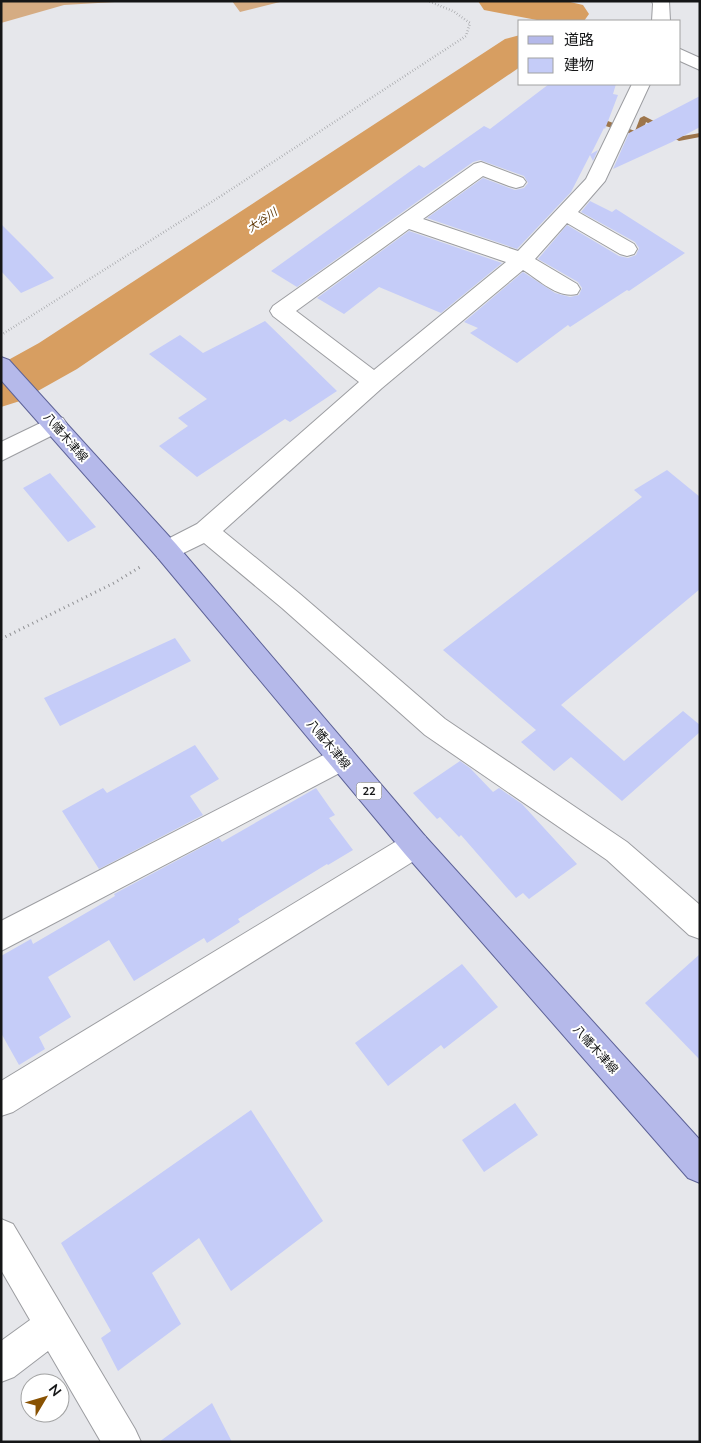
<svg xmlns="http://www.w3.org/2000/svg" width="701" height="1443" font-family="Mulish,'Noto Sans JP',sans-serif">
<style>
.green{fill:#d5ac83}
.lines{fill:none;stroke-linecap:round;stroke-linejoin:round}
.stream{fill:#9d754b;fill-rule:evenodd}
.river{fill:#d79e61;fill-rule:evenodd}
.building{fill:#c5ccf8}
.minor-casing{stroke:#9c9da1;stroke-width:2}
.primary-casing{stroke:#5d6297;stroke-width:2}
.path-far1{stroke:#8f9093;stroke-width:2.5;stroke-dasharray:0.5 2.5;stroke-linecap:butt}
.path{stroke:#8f9093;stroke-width:3;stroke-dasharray:1 4;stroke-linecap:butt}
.minor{fill:#fff;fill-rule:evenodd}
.primary{fill:#b5b9ea;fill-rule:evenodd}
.labels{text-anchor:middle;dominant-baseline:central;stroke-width:4;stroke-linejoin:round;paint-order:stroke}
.far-water-label{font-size:11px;font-style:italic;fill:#613a09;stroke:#fff}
.shield{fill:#fff;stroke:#5b5c5d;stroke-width:1}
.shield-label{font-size:11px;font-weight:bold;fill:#151617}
.street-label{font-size:12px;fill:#151617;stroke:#fff}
</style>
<rect width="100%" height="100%" fill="#e6e7eb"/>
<!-- green -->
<path class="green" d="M1,1H132L64,5L1,23Z
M232,1H284L240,12Z"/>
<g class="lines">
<!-- stream -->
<path class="stream" d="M505,54H511L520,60V65L505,58Z
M592,114H598L605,120L635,131L640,118L644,116L683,136L700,133V137L679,141L646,122L642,134L638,136L599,124L592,118Z"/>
<!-- river -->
<path class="river" d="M478,1H566L583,5L589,14L584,21H542L484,10Z
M520,35V67L77,369L20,401L1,407V364L39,343L505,39Z"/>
</g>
<!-- building -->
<path class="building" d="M549,84H616L613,94L618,95L605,129L604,128L591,154L598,150L593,161L590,155L571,192L517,249L427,218L483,178L515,190L524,188L528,183L524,176L480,160L473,162L297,287L271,271L419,165L424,168L484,126L490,129Z
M700,96V127L672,142L613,169L629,133Z
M590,201L612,212L616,209L685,253L629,291L627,290L570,327L568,325L517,363L470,333L478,328L464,322L523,272L555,293L570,297L579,295L582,288L578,282L538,259L567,225L619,256L628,258L636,255L639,248L635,242L581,212Z
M1,224L31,254L54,278L21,293L1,271Z
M409,231L502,263L441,313L379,287L344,314L317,298Z
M265,321L337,391L290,422L285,419L197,477L159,446L188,426L178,418L207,399L149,354L180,335L203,353Z
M667,470L700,497V589L561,705L624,761L683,711L700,725V732L622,801L571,757L554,771L521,742L536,730L443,650L642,497L634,490Z
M50,473L96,527L68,542L23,488Z
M175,638L191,661L60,726L44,698Z
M195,745L219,779L190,796L203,815L99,869L62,811L103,788L107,793Z
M460,761L470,768L493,792L499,788L522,804L577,864L529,899L523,893L516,898L461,835L459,837L440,817L437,819L413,793Z
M316,788L335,815L329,818L353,850L328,865L327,864L238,919L240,922L207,943L204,938L134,981L109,940L48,977L71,1017L39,1037L45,1049L19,1065L1,1033V956L31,939L33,944L115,896L114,894L219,838L222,842Z
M700,954V1060L645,1003Z
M462,964L498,1007L444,1049L441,1045L388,1086L355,1043Z
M515,1103L538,1135L484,1172L462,1140Z
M251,1110L323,1221L231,1291L199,1238L152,1273L181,1324L118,1371L101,1338L111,1331L61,1243Z
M212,1403L232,1442H159Z"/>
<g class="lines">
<!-- minor casing -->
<g class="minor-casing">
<path id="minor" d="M652,1H669L670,21H652L653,4Z
M680,49L700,58V70L680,61Z
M632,84H650L605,181L578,212L634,244L637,249L634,254L627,256L620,254L567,223L535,259L577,284L580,289L577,294C558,299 538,279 523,270L382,388L223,531L300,594L445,719L627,842L700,905V939L689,935L607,860L425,735L282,608L204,543L167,561L158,558L154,551L158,544L197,524L359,382L273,316L270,311L273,306L474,164L481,162L523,178L526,182L523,186L516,188L509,186L483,176L423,219L518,251L586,179ZM409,229L506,262L374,370L296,311Z
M55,416L63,418L67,424L63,430L1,461V442Z
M341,746L351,749L355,758L351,767L1,951V921Z
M415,832L425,836L430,845L425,854L13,1112L1,1116V1081L405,836Z
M1,1219L13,1224L135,1429L141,1442H101L48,1351L14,1377L1,1382V1341L30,1320L1,1270Z"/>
</g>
<!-- primary casing -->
<g class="primary-casing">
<path id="primary" d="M1,357L9,360L176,544L425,836L700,1140V1183L688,1178L405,854L158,558L1,380Z"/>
</g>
<!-- path-far1 -->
<path class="path-far1" d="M1,335L221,196L466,36L470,23L453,11L428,1"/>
<!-- path -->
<path class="path" d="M1,639L114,583L140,567"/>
<!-- minor -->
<use href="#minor" class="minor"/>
<!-- primary -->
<use href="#primary" class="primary"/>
</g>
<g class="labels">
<!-- far-water labels -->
<g class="far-water-label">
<text transform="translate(262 220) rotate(-34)">大谷川</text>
</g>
<!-- shield labels -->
<rect class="shield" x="356.5" y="782.5" width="25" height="17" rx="4"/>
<g class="shield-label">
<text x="369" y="791">22</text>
</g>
<!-- street labels -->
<g class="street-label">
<text transform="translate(66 437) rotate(49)">八幡木津線</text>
<text transform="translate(329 744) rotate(50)">八幡木津線</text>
<text transform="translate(596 1049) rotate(48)">八幡木津線</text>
</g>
</g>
<!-- border -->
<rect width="701" height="1443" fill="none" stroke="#151617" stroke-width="5"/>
<!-- legend -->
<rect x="518" y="20" width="162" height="65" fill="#ffffff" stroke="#a1a2a2"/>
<rect x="528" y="36" width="25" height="8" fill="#b5b9ea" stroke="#a1a2a2"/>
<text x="564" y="45" font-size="15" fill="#151617">道路</text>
<rect x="528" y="58" width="25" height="15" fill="#c5ccf8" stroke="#a1a2a2"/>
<text x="564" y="70" font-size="15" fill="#151617">建物</text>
<!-- north arrow -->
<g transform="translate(45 1398) rotate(52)"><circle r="24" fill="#ffffff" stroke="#a1a2a2"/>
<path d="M0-4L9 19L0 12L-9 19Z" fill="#895202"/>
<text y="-8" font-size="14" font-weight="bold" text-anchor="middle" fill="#151617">N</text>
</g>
</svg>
